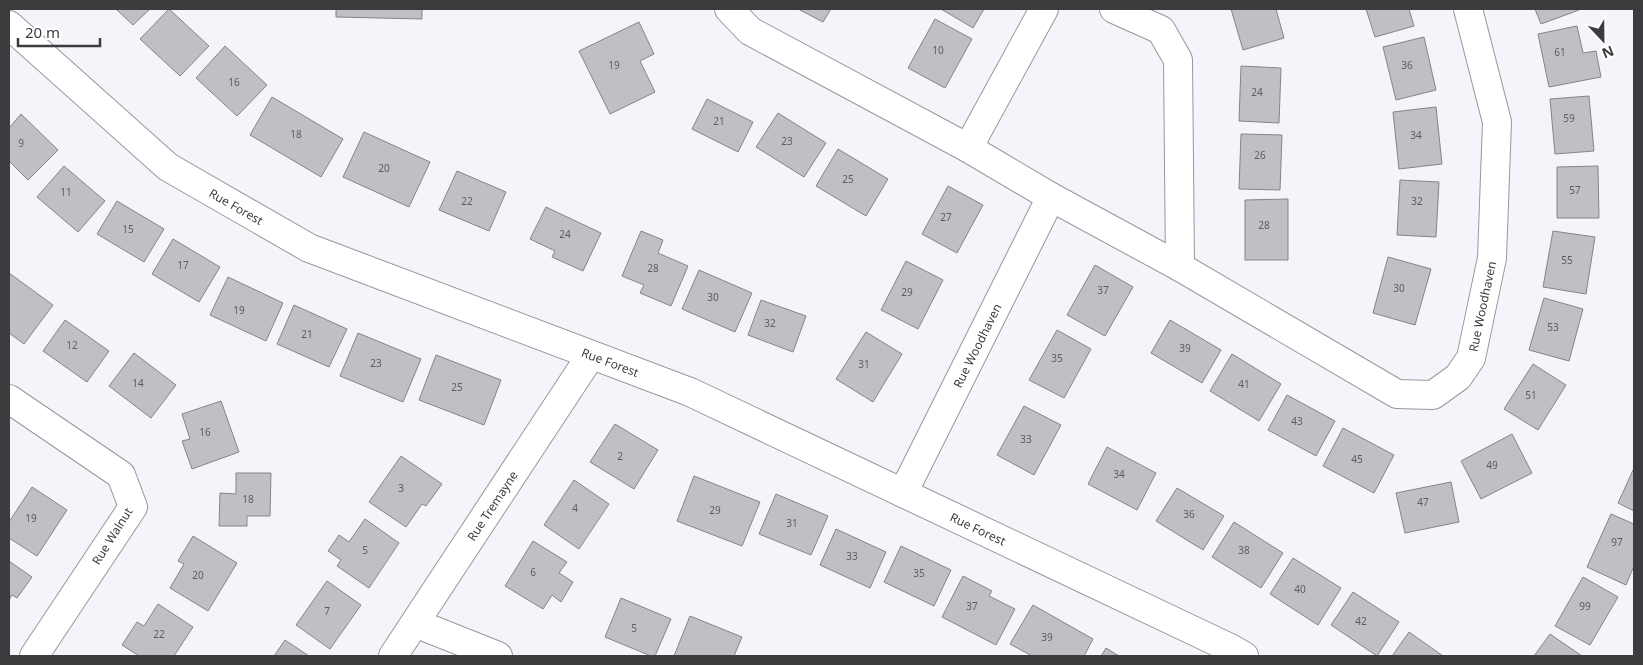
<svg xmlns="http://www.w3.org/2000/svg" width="1643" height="665" font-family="'Noto Sans',sans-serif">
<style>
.building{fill:#c0bfc4;stroke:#858489}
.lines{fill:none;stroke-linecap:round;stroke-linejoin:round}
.minor-casing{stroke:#98979c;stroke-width:30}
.minor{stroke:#fff;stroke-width:28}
.labels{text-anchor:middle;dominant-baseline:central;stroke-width:4.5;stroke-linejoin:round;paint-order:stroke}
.number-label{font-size:10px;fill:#5d5d60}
.street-label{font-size:12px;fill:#3c3c3e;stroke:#fff}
</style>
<rect width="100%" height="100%" fill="#f5f4fa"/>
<!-- building -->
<path class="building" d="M116,9H150L133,25Z
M169,9L209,46L180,76L140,39Z
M336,9H422V19L336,17Z
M798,9H831L823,22Z
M941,9H984L973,28Z
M1231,9H1276L1284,38L1243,50Z
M1366,9H1409L1414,26L1375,37Z
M1535,9H1579V10L1541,24Z
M935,19L972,39L945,88L908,68Z
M639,22L654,54L640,61L655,92L610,114L579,51Z
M1577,26L1583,53L1596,51L1601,77L1549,87L1538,34Z
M1424,37L1436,90L1396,100L1383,47Z
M225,46L267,85L237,116L196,78Z
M1241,66L1281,68L1279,123L1239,121Z
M1589,96L1594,151L1555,154L1550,99Z
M272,97L343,139L321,177L250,135Z
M707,99L753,122L738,152L692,129Z
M1436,107L1442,164L1399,169L1393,112Z
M778,113L826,143L804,177L756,147Z
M21,114L58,150L28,180L9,161V128Z
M364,132L430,162L409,207L343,177Z
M1241,134L1282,135L1280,190L1239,189Z
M838,149L888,179L866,216L816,186Z
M64,166L105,201L78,232L37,197Z
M1598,166L1599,218H1557V167Z
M457,171L506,192L489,231L439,210Z
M1400,180L1439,182L1436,237L1397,235Z
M948,186L983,205L957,253L922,234Z
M1288,199V260H1245V200Z
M117,201L164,229L144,262L97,234Z
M546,207L601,233L583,271L552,257L555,251L530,239Z
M641,231L663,240L658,253L688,266L671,306L640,293L644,285L622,276Z
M1553,231L1595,237L1586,294L1543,287Z
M173,239L220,267L199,302L152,274Z
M1388,257L1431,269L1415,325L1373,313Z
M906,261L943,280L918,329L881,310Z
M1095,265L1133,287L1105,336L1067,315Z
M699,270L752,293L735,332L682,309Z
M9,273L53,305L24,344L9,333Z
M228,277L283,303L266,341L210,315Z
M1544,298L1583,309L1569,361L1529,350Z
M761,300L806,316L793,352L748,335Z
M294,305L347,329L329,367L277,344Z
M65,320L109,351L87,382L43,351Z
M1170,320L1221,350L1202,383L1151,353Z
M1057,330L1091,349L1064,398L1029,380Z
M866,332L902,354L873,402L836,379Z
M358,333L421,359L403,402L340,376Z
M134,353L176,385L151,418L109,386Z
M1232,354L1281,384L1259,421L1210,391Z
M436,355L501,380L484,425L419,400Z
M1533,364L1566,385L1538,430L1504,409Z
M1287,395L1335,421L1316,456L1268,430Z
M221,401L239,452L192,469L182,441L190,439L182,414Z
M1024,406L1061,425L1034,475L997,455Z
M615,424L658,450L634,489L590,462Z
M1343,428L1394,455L1374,493L1323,466Z
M1512,434L1532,473L1481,499L1461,461Z
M1107,447L1156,473L1137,510L1088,484Z
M401,456L442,484L426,506L422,504L406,527L369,502Z
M1634,468V511L1618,503Z
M236,473H271L270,516H247V526H219L220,493L236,494Z
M694,476L760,502L742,546L677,521Z
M574,480L609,504L579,549L544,525Z
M1451,482L1459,522L1405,533L1396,493Z
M32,487L67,510L37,556L9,538V522Z
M1177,488L1224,516L1203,550L1156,521Z
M776,494L828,516L811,555L759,534Z
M1611,514L1634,524V566L1626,585L1587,567Z
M365,519L399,543L369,588L337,566L341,560L328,551L339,535L349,542Z
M1234,522L1283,553L1261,588L1212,557Z
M836,529L886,552L870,588L820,565Z
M193,536L237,563L208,611L170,588L184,564L178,561Z
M533,541L567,562L559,573L573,582L561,602L552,595L543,609L505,586Z
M901,546L951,570L934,606L884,582Z
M1293,558L1341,588L1318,625L1270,594Z
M9,561L32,577L17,598L12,595L9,600Z
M963,576L992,591L989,596L1015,609L996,645L942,617Z
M1583,577L1618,597L1590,645L1555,626Z
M327,581L361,605L330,649L296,625Z
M1353,592L1399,622L1377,656L1331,625Z
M621,598L671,619L655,656H651L605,637Z
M158,604L193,627L174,656H139L122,645L137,622L144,626Z
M1033,605L1093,639L1084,656H1032L1010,644Z
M690,616L742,637L734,656H674Z
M1409,632L1443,656H1392Z
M1550,634L1582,656H1534Z
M285,640L309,656H274Z
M1106,648L1119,656H1101Z"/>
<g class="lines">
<!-- minor casing -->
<g class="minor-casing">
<g id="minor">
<path id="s1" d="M729,9L750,31L968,148L1051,197L1180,267L1397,394L1433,395L1458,377L1471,358L1492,258L1497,122L1468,9"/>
<path d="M1114,9L1161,30L1178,60L1180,267"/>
<path id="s2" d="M9,25L168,167L309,248L690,392L1230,648L1244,656"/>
<path d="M968,148L1044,9"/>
<path d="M9,399L121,475L133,507L34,656"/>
<path id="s3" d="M903,493L1051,197"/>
<path d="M415,623L498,656"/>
<path id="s4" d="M393,656L591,355"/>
</g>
</g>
<!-- minor -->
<use href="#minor" class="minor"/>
</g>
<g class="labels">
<!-- number labels -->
<g class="number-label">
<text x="938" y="50">10</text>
<text x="1560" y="52">61</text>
<text x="614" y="65">19</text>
<text x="1407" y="65">36</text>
<text x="234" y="82">16</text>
<text x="1257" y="92">24</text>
<text x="1569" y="118">59</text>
<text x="719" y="121">21</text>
<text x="296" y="134">18</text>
<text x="1416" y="135">34</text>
<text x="787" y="141">23</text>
<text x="21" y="143">9</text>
<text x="1260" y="155">26</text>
<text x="384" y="168">20</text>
<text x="848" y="179">25</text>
<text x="1575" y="190">57</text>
<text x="66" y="192">11</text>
<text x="467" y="201">22</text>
<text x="1417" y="201">32</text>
<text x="946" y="217">27</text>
<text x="1264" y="225">28</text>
<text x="128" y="229">15</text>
<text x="565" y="234">24</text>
<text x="1567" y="260">55</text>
<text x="183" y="265">17</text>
<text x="653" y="268">28</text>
<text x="1399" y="288">30</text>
<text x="1103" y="290">37</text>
<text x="907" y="292">29</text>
<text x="713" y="297">30</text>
<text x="239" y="310">19</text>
<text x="770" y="323">32</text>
<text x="1553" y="327">53</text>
<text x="307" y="334">21</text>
<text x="72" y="345">12</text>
<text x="1185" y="348">39</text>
<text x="1057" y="358">35</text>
<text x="376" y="363">23</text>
<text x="864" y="364">31</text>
<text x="138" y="383">14</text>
<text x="1244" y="384">41</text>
<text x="457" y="387">25</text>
<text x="1531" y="395">51</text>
<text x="1297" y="421">43</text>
<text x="205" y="432">16</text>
<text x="1026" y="439">33</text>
<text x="620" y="456">2</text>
<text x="1357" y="459">45</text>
<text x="1492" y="465">49</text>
<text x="1119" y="474">34</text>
<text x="401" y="488">3</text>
<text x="248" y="499">18</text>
<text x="1423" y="502">47</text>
<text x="575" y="508">4</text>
<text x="715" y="510">29</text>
<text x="1189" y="514">36</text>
<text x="31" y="518">19</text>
<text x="792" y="523">31</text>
<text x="1617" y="542">97</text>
<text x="365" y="550">5</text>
<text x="1244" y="550">38</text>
<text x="852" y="556">33</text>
<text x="533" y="572">6</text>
<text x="919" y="573">35</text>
<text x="198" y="575">20</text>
<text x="1300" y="589">40</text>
<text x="972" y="606">37</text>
<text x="1585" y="606">99</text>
<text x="327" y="611">7</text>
<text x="1361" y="621">42</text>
<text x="634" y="628">5</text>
<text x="159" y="634">22</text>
<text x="1047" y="637">39</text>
</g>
<!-- street labels -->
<g class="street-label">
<text stroke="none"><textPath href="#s2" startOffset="292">Rue Forest</textPath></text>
<text stroke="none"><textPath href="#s1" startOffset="915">Rue Woodhaven</textPath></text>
<text stroke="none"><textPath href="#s3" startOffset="165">Rue Woodhaven</textPath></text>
<text stroke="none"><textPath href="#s2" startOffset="698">Rue Forest</textPath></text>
<text stroke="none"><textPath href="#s4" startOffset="180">Rue Tremayne</textPath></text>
<text stroke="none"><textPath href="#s2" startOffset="1102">Rue Forest</textPath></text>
<text transform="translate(112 536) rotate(-58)">Rue Walnut</text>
</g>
</g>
<!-- border -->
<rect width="1643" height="665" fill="none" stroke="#3c3c3e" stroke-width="20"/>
<!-- north arrow -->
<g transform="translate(1603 40) rotate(158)" stroke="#ffffff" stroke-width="4" paint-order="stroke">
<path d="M0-4L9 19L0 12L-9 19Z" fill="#3c3c3e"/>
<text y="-8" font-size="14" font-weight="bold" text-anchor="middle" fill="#3c3c3e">N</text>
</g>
<!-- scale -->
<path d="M18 38v8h82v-8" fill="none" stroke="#3c3c3e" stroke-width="2.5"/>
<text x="25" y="38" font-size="15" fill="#3c3c3e" stroke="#ffffff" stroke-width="4" paint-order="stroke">20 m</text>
</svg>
